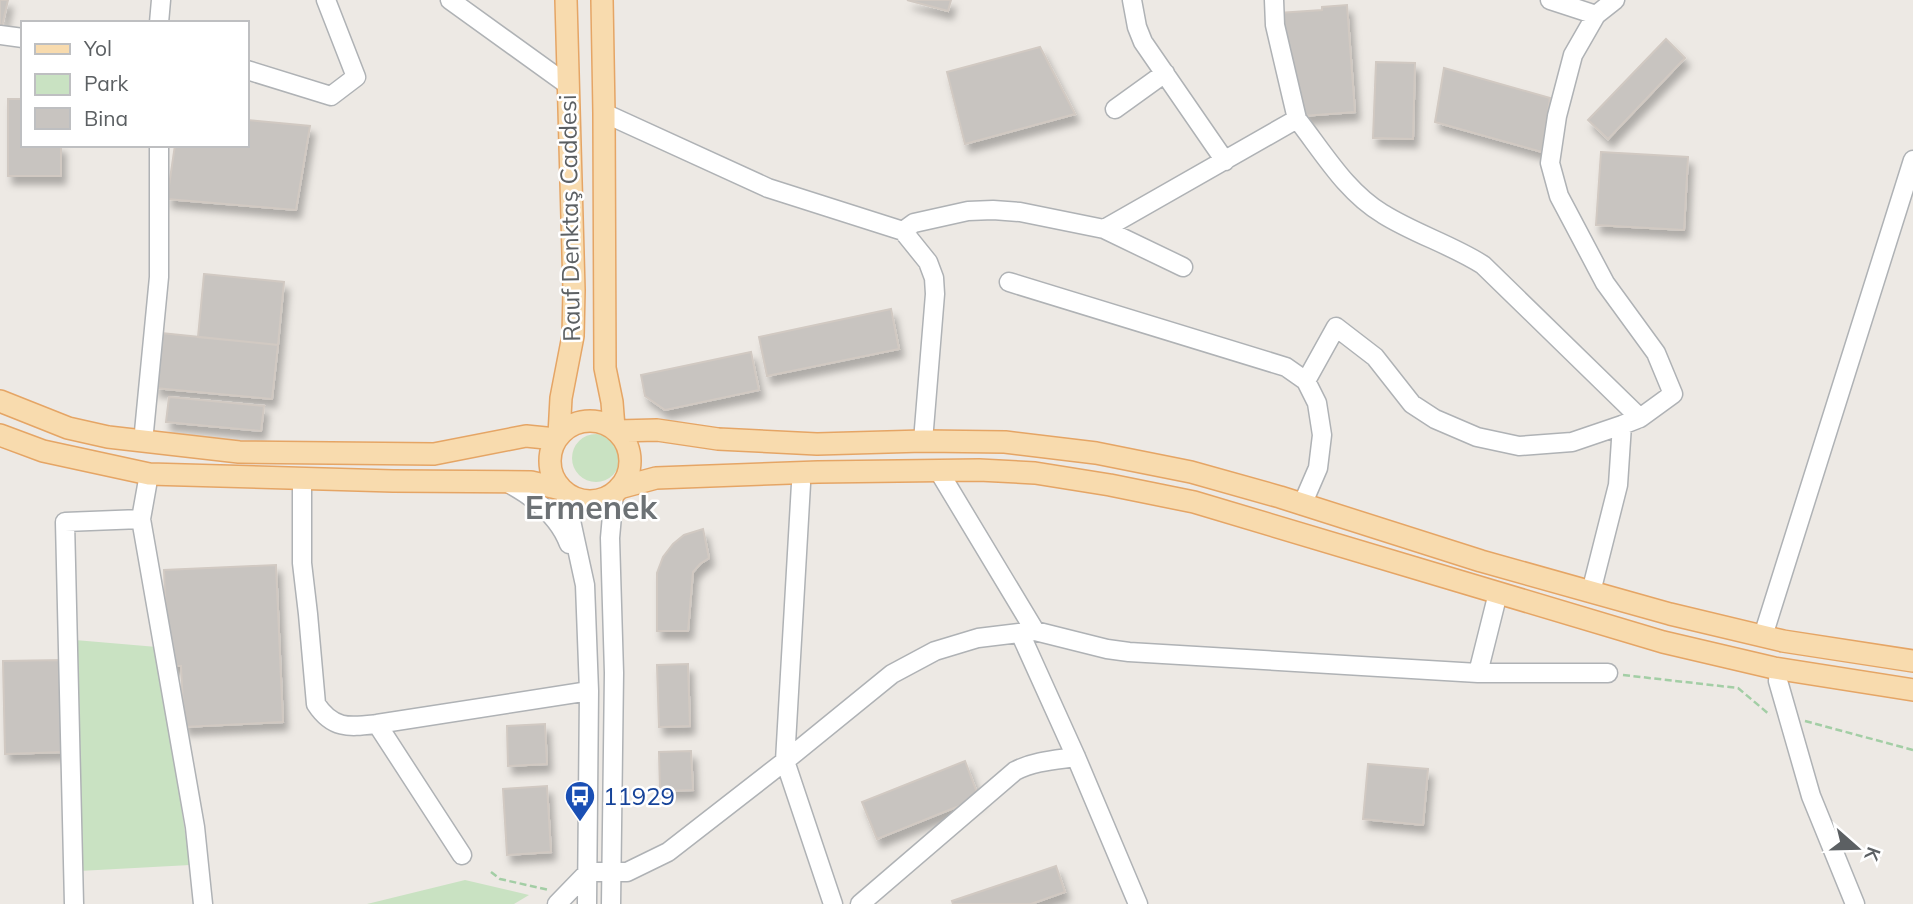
<svg xmlns="http://www.w3.org/2000/svg" width="1913" height="904" font-family="Mulish,sans-serif">
<style>
.green{fill:#c9e2c2}
.building{fill:#c8c4c0;stroke:#d1c9c2;stroke-width:2;filter:url(#shadow)}
.lines{fill:none;stroke-linecap:round;stroke-linejoin:round}
.minor-casing{stroke:#afb2b5;stroke-width:21}
.major-casing{stroke:#e5a565;stroke-width:24}
.path{stroke:#a3cea5;stroke-width:2.5;stroke-dasharray:7 3.5;stroke-linecap:butt}
.minor{stroke:#fff;stroke-width:18}
.major{stroke:#f8dbae;stroke-width:21}
.labels{text-anchor:middle;dominant-baseline:central;stroke-width:5;stroke-linejoin:round;paint-order:stroke}
.street-label{font-size:24px;fill:#5c6063;stroke:#fff}
.transit-label{font-size:24px;fill:#164399;stroke:#fff;text-anchor:start}
.district-label{font-size:32px;font-weight:bold;fill:#6d7275;stroke:#fff}
</style>
<defs>
<filter id="shadow"><feDropShadow dx="4.5" dy="8" stdDeviation="3.5" flood-color="#0004"/></filter>
</defs>
<rect width="100%" height="100%" fill="#ede9e4"/>
<!-- green -->
<path class="green" d="M572 458a24 24 0 1 1 48 0a24 24 0 1 1-48 0Z
M75,640L157,647L190,865L79,871Z
M465,880L529,895L514,904H367Z"/>
<!-- building -->
<path class="building" d="M0,0H8L1,31H0Z
M907,0H951L948,11Z
M1347,5L1355,112L1303,116L1279,13L1322,10V7Z
M1666,39L1685,58L1608,139L1588,120Z
M1040,47L1075,114L965,144L947,72Z
M1376,62L1415,63L1413,139L1373,138Z
M1444,68L1550,98L1542,152L1435,122Z
M8,99H23V145H61V176H8Z
M247,120L310,126L296,210L167,199L175,145H247Z
M1601,152L1688,157L1684,230L1596,225Z
M204,274L284,282L278,345L198,337Z
M891,309L899,349L767,376L759,337Z
M161,333L278,345L272,399L155,388Z
M751,352L759,390L665,410L645,396L641,375Z
M169,397L264,406L261,431L166,422Z
M703,529L709,558L700,564L693,572L688,631H657V573L663,557L673,544L684,535Z
M276,565L283,722L184,727L181,666H168L164,570Z
M63,660L65,752L5,754L3,661Z
M688,664L690,726L659,727L657,665Z
M545,724L547,764L508,766L507,726Z
M691,751L693,790L660,791L659,752Z
M965,761L979,798L877,839L862,802Z
M1368,764L1428,769L1423,825L1363,819Z
M547,786L551,852L507,855L503,789Z
M1056,866L1065,892L1031,904H953L952,901Z"/>
<g class="lines">
<!-- minor casing -->
<g class="minor-casing">
<path id="minor" d="M450,0L568,85
M1132,0L1137,27L1143,42L1225,161
M1550,0L1596,15
M159,23L161,0
M0,35L23,38
M247,70L331,96L356,77L326,0
M1115,109L1165,73
M604,113L768,188L903,231L928,262L934,278L935,294L923,441
M1297,119C1323,152 1346,192 1383,214C1415,234 1452,245 1483,265L1640,418
M1104,229L1183,267
M903,231L914,223L968,211L993,210L1020,212L1104,229L1297,119L1275,25L1274,0
M1009,282L1286,367L1306,381L1317,403L1322,435L1318,468L1302,505
M1306,381L1336,327L1375,357L1412,404L1435,419L1477,437L1519,446L1572,442L1622,425L1640,418L1673,394L1656,353L1605,283L1559,196L1550,163L1557,116L1573,55L1596,15L1615,0
M143,442L159,277V145
M938,470L1035,631
M149,474L141,519L195,827L203,904
M302,478V563L308,614L316,704C333,730 350,727 377,724L589,691
M506,482C533,496 558,515 569,544
M801,484L785,761L833,904
M565,493L585,585L589,691L587,904
M1591,592L1618,485L1622,425
M1020,633L1076,757L1138,904
M1763,636L1913,160
M1779,669L1778,681L1811,796L1855,904
M1478,673H1608
M377,724L462,855
M74,904L65,522L141,519
M557,904L588,872H627L668,852L785,761L892,674L935,651L978,638L1035,631L1107,649L1129,652L1478,673L1498,593
M611,904L614,673L610,538L614,493
M860,904L1015,771C1034,761 1055,760 1076,757"/>
</g>
<!-- major casing -->
<g class="major-casing">
<path id="major" d="M602,0L604,113L605,368L612,402L614,428
M0,401L68,428L108,437L239,452L434,454L526,436L556,439
M550 461a40 40 0 1 1 80 0a40 40 0 1 1-80 0Z
M617,431L657,430L718,439L817,444L923,441L1005,442L1096,453L1191,472L1280,497L1481,561L1670,614L1783,641L1913,661
M0,435L43,451L149,474L393,481L531,482L561,489
M559,435L561,398L573,336L574,290L566,0
M619,488L656,478L818,472L979,470L1035,473L1110,485L1194,502L1663,642L1774,668L1913,690"/>
</g>
<!-- path -->
<path class="path" d="M1623,675L1738,688L1770,715
M1805,721L1913,750
M491,872L500,879L549,890"/>
<!-- minor -->
<use href="#minor" class="minor"/>
<!-- major -->
<use href="#major" class="major"/>
</g>
<!-- icons -->
<defs>
<g id="bus-pin" transform="scale(1.575)"><path d="M0 17L-7.5 6A9.5 9.5 0 1 1 7.5 6Z" fill="#1a4fb4" stroke="#fff"/><path d="M-5-6H5V4H4V6H2V4H-2V6H-4V4H-5ZM-3.5-4V0h7V-4ZM-3.5 1.2v1.5H-2V1.2ZM2 1.2v1.5H3.5V1.2Z" fill="#fff"/></g>
</defs>
<g fill-rule="evenodd">
<use href="#bus-pin" x="580" y="796"/>
</g>
<g class="labels">
<!-- street labels -->
<g class="street-label">
<text transform="translate(569 218) rotate(-91)">Rauf Denktaş Caddesi</text>
</g>
<!-- transit labels -->
<g class="transit-label">
<text x="603" y="796">11929</text>
</g>
<!-- district labels -->
<g class="district-label">
<text x="591" y="507">Ermenek</text>
</g>
</g>
<!-- legend -->
<rect x="21" y="21" width="228" height="126" fill="#ffffff" stroke="#bebfc1" stroke-width="2"/>
<rect x="35" y="44" width="35" height="10" fill="#f8dbae" stroke="#bebfc1" stroke-width="2"/>
<text x="84" y="56" font-size="21" fill="#5c6063">Yol</text>
<rect x="35" y="74" width="35" height="21" fill="#c9e2c2" stroke="#bebfc1" stroke-width="2"/>
<text x="84" y="91" font-size="21" fill="#5c6063">Park</text>
<rect x="35" y="108" width="35" height="21" fill="#c8c4c0" stroke="#bebfc1" stroke-width="2"/>
<text x="84" y="126" font-size="21" fill="#5c6063">Bina</text>
<!-- north arrow -->
<g transform="translate(1857 848) rotate(110)" stroke="#ffffff" stroke-width="5" paint-order="stroke">
<path d="M0-5L12 26L0 18L-12 26Z" fill="#5c6063"/>
<text y="-10" font-size="19" font-weight="bold" text-anchor="middle" fill="#5c6063">K</text>
</g>
</svg>
